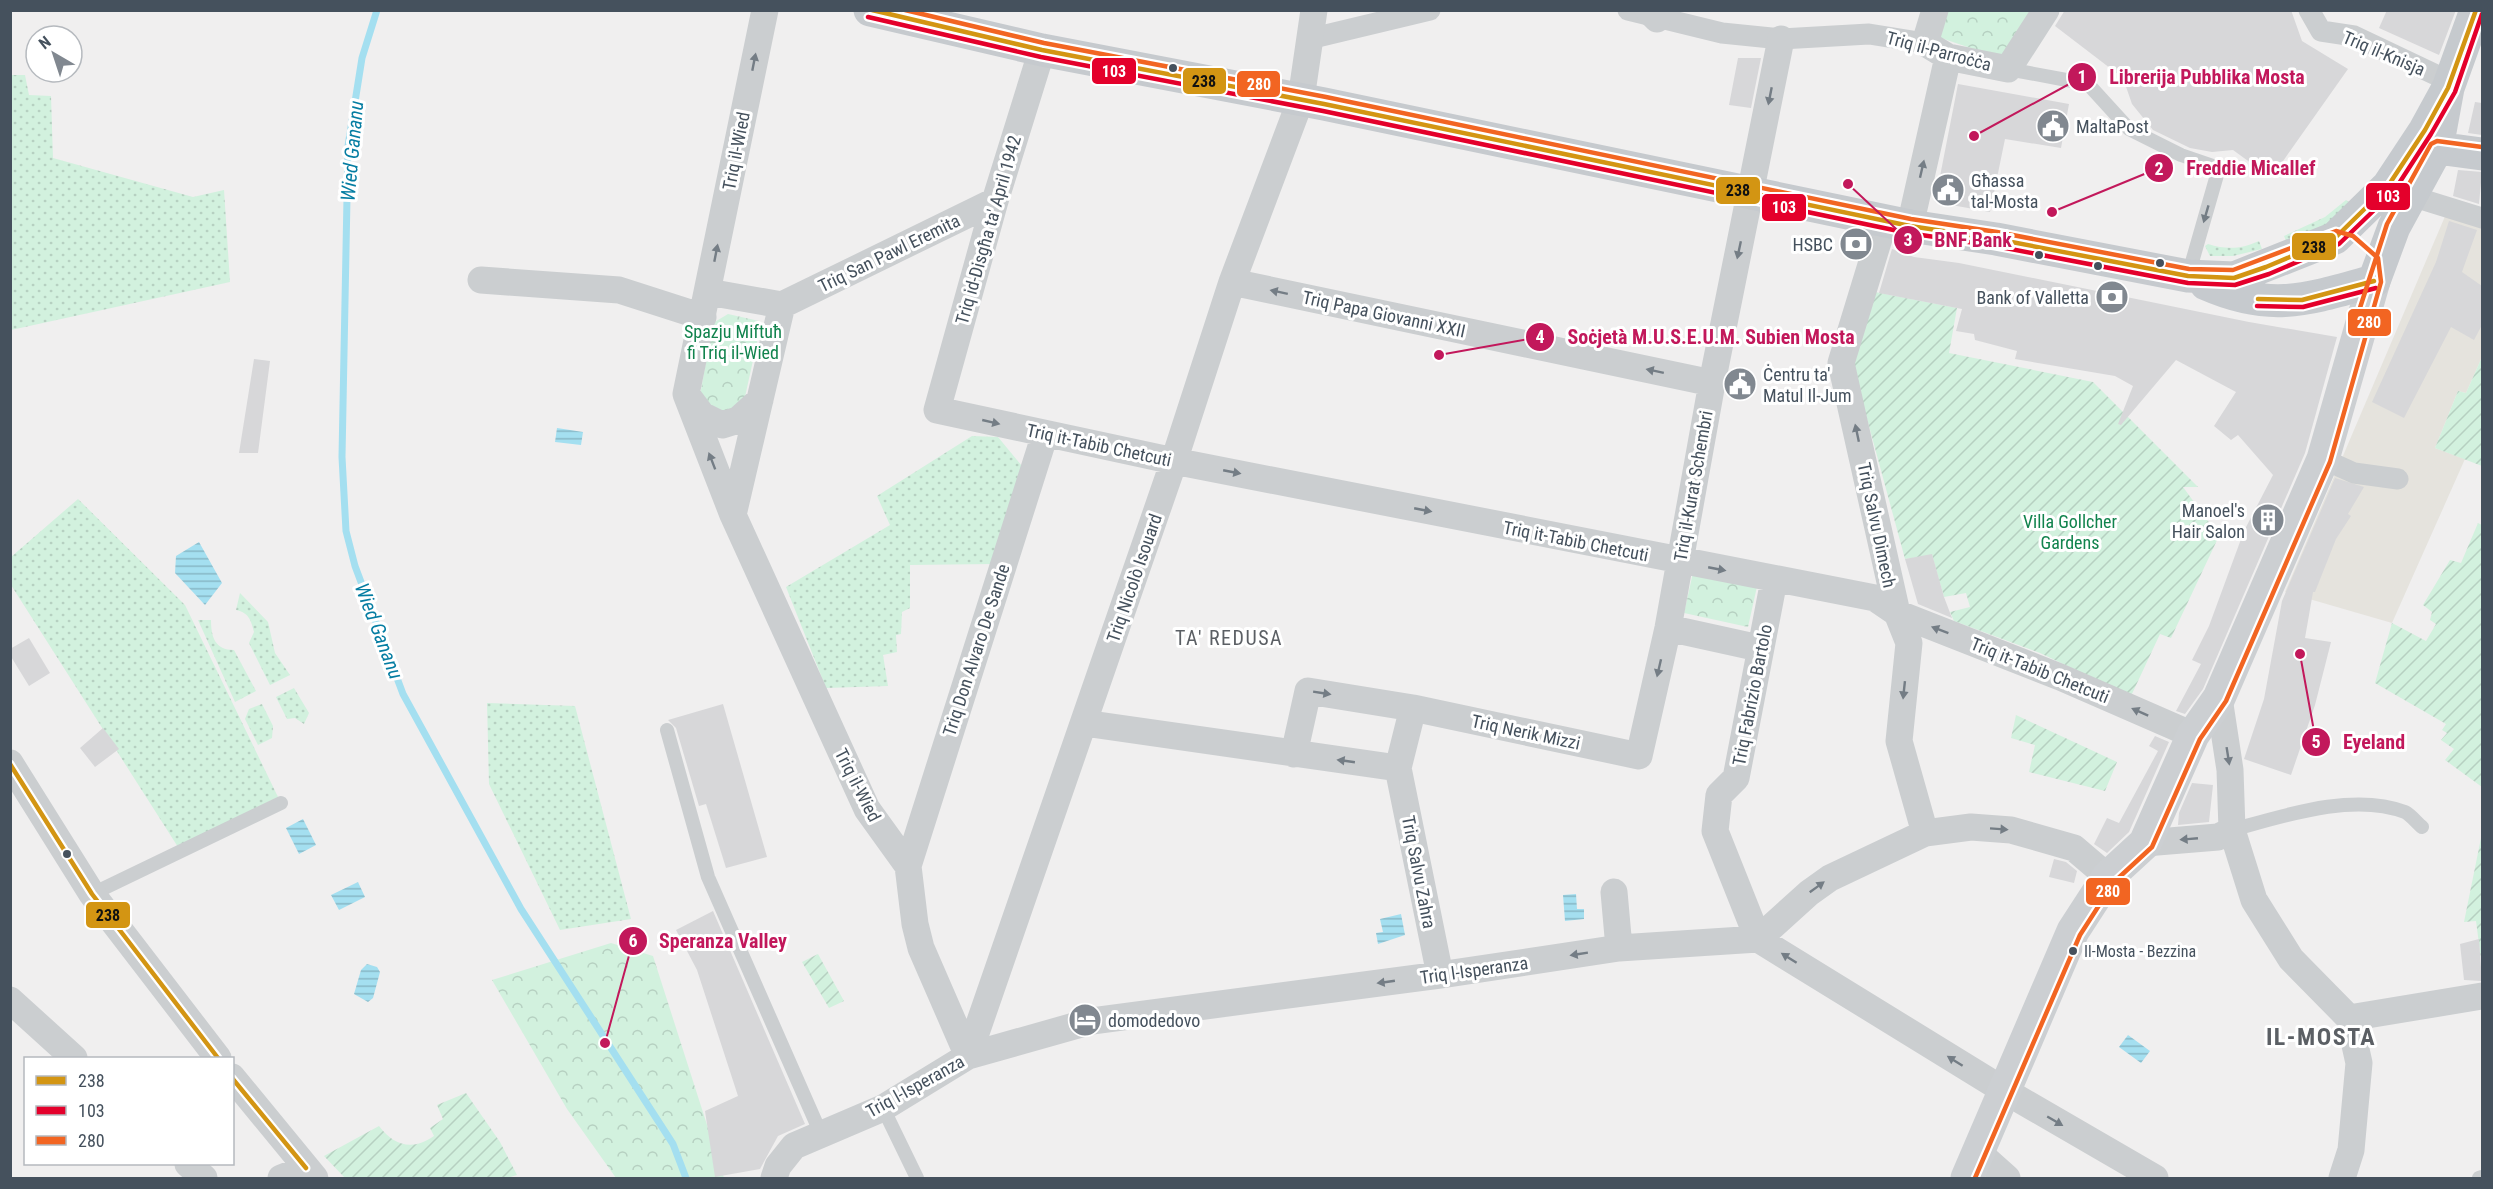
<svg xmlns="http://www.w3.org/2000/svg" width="2493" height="1189" font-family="'Roboto Condensed',sans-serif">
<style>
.commercial{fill:#e5e3dd}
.grass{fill:url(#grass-dots)}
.forest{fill:url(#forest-crowns)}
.garden{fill:url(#garden-furrows)}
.water{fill:url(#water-rules)}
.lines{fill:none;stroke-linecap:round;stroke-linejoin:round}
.stream{stroke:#a4dff0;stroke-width:7}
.building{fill:#d7d7d9}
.service{stroke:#cbced0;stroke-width:14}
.pedestrian{stroke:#cbced0;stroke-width:21}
.minor{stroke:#cbced0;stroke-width:27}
.secondary{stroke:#cccfd2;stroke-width:33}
.primary{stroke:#c6cace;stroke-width:33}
.bus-1-casing{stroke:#fff;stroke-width:9}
.bus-2-casing{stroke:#fff;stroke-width:9}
.bus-3-casing{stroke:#fff;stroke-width:9}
.bus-1{stroke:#d39513;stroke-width:4.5}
.bus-2{stroke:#e4002b;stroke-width:4.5}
.bus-3{stroke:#f26522;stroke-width:4.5}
.oneway{fill:#747d85}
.bus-dot{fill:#45515d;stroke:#fff;stroke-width:2}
.labels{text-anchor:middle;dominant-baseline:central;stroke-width:6;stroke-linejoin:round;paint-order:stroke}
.bus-label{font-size:16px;fill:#45515d;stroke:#fff;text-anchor:start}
.street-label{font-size:18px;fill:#45515d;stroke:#fff}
.poi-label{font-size:18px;fill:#45515d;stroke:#fff;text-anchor:start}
.park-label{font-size:18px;fill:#11834d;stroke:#fff}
.water-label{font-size:20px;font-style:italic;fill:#057da2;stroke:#fff}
.neighbourhood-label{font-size:20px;letter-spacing:1.5px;fill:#5b5f64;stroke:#fff}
.district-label{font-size:24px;font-weight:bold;letter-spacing:1.5px;fill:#5b5f64;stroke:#fff}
.leader{fill:none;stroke:#c2185b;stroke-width:2}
.callout-dot{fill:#c2185b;stroke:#fff;stroke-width:2}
.mark-label{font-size:18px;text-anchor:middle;font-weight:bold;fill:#fff}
.callout-label{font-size:20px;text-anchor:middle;font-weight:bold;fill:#c2185b;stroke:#fff;stroke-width:6;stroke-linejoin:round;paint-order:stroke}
.line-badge{stroke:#fff;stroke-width:2}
.badge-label{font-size:16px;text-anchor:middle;font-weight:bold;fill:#fff}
.pale-badge-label{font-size:16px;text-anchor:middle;font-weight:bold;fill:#111}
</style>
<defs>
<pattern id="grass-dots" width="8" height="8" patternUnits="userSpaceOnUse" patternTransform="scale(1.5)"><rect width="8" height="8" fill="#d2f1de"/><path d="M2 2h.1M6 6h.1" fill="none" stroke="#b6d0c1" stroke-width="1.8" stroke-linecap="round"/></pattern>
<pattern id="forest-crowns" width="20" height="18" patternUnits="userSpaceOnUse" patternTransform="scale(1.5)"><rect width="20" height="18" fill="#d2f1de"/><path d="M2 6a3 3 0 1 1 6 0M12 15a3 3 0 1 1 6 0" fill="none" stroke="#b6d0c1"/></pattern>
<pattern id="garden-furrows" width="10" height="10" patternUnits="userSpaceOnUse" patternTransform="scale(1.5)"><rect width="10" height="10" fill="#d2f1de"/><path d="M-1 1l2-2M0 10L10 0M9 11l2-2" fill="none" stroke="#b6d0c1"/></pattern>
<pattern id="water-rules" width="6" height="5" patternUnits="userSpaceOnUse" patternTransform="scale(1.5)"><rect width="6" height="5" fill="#a4dff0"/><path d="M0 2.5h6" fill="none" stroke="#87b7c6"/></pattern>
</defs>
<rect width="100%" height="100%" fill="#f0efef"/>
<!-- commercial -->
<path class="commercial" d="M2446,214L2482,224V357L2466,393L2458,391L2435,448L2465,459L2392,623L2285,592Z"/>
<!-- grass -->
<path class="grass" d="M11,75H25L29,95L51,96L53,158L193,197L224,190L230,282L11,330Z
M2346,200L2355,206L2330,226L2287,243L2284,236L2325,217Z
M2259,241L2262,249L2233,256H2210L2205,246L2208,244C2227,250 2241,249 2259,241Z
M972,436L998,437L1026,471L994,564L910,565V608L902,612L901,634L896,635L897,652L883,655L888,686L826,688L786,587L890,525L877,496Z
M78,499L185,605L278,797L178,847L11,585V557Z
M240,593L268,622L275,653L290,675L270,685L249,643L254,632C251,620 249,613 236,610Z
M198,620H211C211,637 215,650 234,650L256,691L235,702Z
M294,688L309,713L304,724L295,718L287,719L276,697Z
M487,703L575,706L631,919L560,930L489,784Z
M262,704L273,726L272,738L258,745L245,719L249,709Z"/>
<!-- forest -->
<path class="forest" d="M1948,11H2030L2000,58L1938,37Z
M728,314L759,321V333L743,406L732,412H712L700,395L713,323Z
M1694,568L1758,582L1748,627L1684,613Z
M611,943L653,956L724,1178H616L567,1109L492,980Z"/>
<!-- garden -->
<path class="garden" d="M1875,292L1957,308L1949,353L2093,382L2198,487H2183L2219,536L2171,638L2160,634L2131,696L2040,653L1954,621L1950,612L1970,607L1966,593L1944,597L1932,555L1905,559L1853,367Z
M2482,357V466L2435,448L2458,391L2466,393Z
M2478,523L2482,525V787L2445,760L2454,749L2441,740L2447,733L2442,730L2446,724L2375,683L2392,623L2426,641L2436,624L2430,620L2432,612L2423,605L2450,560L2461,563Z
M2016,715L2117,762L2105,791L2029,772L2035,745L2011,738Z
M2482,833V967L2476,921L2464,922Z
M818,954L844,1001L829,1008L802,962Z
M466,1093L500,1142L517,1175L507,1178H345L324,1156L379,1126C394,1146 413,1151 434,1136L430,1128L443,1119L437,1105Z"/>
<!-- water -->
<path class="water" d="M557,428L583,432L581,445L555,442Z
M199,542L222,583L205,605L175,573L176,556Z
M303,819L316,845L299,854L286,828Z
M358,882L365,897L339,910L331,895Z
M1576,894L1577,909H1584V919L1565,921L1563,895Z
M1401,914L1405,935L1378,944L1376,933L1383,932L1380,919Z
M367,964L377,967L380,972L373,998L368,1002L354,994L361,970Z
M2128,1035L2150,1051L2141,1063L2119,1047Z"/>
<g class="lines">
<!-- stream -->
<path class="stream" d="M377,10L362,58L348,146L342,457L346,531L355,566L403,694L521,909L673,1144L686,1178"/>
</g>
<!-- building -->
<path class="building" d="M2065,10H2291L2302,41L2348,69L2276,171L2255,166L2233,150L2212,152L2190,148L2153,130L2132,104L2123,78L2055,26Z
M2387,10H2456L2439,55L2379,28Z
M1738,58H1761L1751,108L1729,105Z
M1958,84L2069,104L2061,148L2005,139L1990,212L1935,202Z
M2475,102L2482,103V135L2468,133Z
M2458,170L2482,172L2479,204L2453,196Z
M2449,221L2477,230L2462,272L2482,286V325L2474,340L2451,327L2404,418L2372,402L2436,262Z
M1892,249L1914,257L1959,263L2249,322L2337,337L2305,453L2203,689L2185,714L2176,711L2201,664L2192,660L2209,626L2244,531L2273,475L2238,435L2231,440L2214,426L2236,392L2176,360L2121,425L2118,424L2133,386L2115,376L2015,359L2017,351L1975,340L1974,334L1956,331L1962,309L1879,293Z
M254,359L270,361L258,453H239Z
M2335,478L2364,487L2348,514L2351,516L2336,539L2315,592H2313L2305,638L2331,642L2315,705L2291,775L2244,759L2264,699L2282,601Z
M1932,554L1944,597L1952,618L1918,604L1905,559Z
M29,638L50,673L29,686L10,655V649Z
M723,704L767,857L726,868L706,804L699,806L676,728L668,720Z
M103,728L119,749L95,767L80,748Z
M2155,736L2169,742L2129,832L2107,853L2094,844L2107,818L2119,823L2158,751L2149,746Z
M2192,783L2213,785L2209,822L2178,825L2179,813Z
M2054,859L2066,862L2077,871L2074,883L2049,877Z
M713,911L805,1124L778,1136L760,1169L715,1177L705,1111L738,1096L697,970L676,930Z
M2479,939L2482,981L2464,980L2460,944Z"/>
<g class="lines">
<!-- service -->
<path class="service" d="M2008,69L2088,84L2129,129L2181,155L2219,168L2188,276
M667,730L708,877L821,1134
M2232,830C2283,816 2353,792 2405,812C2411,815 2417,823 2422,827
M92,894L281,803
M883,1108L917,1178
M2479,1178L2482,1177"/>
<!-- pedestrian -->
<path class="pedestrian" d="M1628,10L1722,33L1781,39L1869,34L1925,43
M2309,10L2321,31L2354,36L2434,74
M1309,39L1430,10
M2411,196L2482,218
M2323,459L2354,473L2398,479"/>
<!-- minor -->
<path class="minor" d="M765,10L686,394L733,515L867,809L908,866L915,924L921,948L968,1056
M1648,10L1657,19
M1935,10L1925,43L1948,57L2008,69L2046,10
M1042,50L995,201L937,410L1174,461L1875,598L1897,613L2060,677L2193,735
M1885,219L1841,363L1897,613L1909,643L1899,741L1925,833
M1910,226L1948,57
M481,280L619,290L703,317
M1232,282L1712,383
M708,292L782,305
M782,305L995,201
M690,399L702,415L722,425L738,420L760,400
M733,515L782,305
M1774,580L1736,778L1719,795L1715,831L1758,939L1809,893L1830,878L1925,833L1971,827L2011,830L2074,848L2108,877
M1668,628L1759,648
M2219,698L2230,770L2232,830L2254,900L2291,959L2349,1018L2359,1063L2351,1150L2342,1178
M1413,708L1398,768L1440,975
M1084,723L1398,768
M1294,754L1308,691L1413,708L1639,756L1668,628L1712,383L1781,39
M10,763L92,894L218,1058
M2145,843L2218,837L2232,830
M908,866L1045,434
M1614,892L1619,948
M10,1000L74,1058
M2349,1018L2482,996
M968,1056L1174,461L1232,282L1301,99L1314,10
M232,1077L315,1178
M1979,1153L2007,1178
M188,1164L204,1178
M281,1178L306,1168
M774,1178L778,1166L794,1146L883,1108L968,1056L1092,1021L1440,975L1619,948L1758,939L2005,1091L2155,1178"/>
<!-- secondary -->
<path class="secondary" d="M1967,1178L2073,931L2108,877L2145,843L2193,735L2219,698L2323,459L2374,281"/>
<!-- primary -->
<path class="primary" d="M870,10L1042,50L1324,104L1910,226L1996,239L2188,276L2234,278L2335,238L2388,186L2425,130L2448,88
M2437,148L2482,154
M2374,281L2394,227L2437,148L2448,88L2476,10
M2206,284C2272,313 2309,299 2374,281"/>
<!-- bus-1 casing -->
<g class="bus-1-casing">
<path id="bus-1" d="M872,10L1042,50L1324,104L1910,226L1996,239L2188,276L2234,278L2266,267L2335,238L2388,186L2425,130L2448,88L2476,10
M2258,299L2302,300L2374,281
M10,764L92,894L218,1058
M232,1078L306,1168"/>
</g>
<!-- bus-2 casing -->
<g class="bus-2-casing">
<path id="bus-2" d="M868,17L1041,57L1323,111L1908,233L1995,246L2188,283L2235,285L2269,274L2339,244L2394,191L2431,134L2455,92L2482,14
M2257,306L2303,307L2376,288"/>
</g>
<!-- bus-3 casing -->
<g class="bus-3-casing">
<path id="bus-3" d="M905,10L1044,43L1326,97L1911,219L1997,232L2189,269L2233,270L2336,231L2353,236L2378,258L2381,282L2330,462L2226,701L2200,739L2152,847L2114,882L2080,935L1975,1178
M2358,314L2387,224L2431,144L2437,141L2482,147"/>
</g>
<!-- bus-1 -->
<use href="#bus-1" class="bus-1"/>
<!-- bus-2 -->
<use href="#bus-2" class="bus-2"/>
<!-- bus-3 -->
<use href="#bus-3" class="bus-3"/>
</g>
<!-- one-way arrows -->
<defs><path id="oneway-solid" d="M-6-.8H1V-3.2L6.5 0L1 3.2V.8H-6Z" transform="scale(1.5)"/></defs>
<g class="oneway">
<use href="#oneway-solid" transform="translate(754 62) rotate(-79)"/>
<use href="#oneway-solid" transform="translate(1770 96) rotate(101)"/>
<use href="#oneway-solid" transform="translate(1922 169) rotate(-77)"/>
<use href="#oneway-solid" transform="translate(2206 214) rotate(106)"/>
<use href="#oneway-solid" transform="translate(1739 250) rotate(102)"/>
<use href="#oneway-solid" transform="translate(716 253) rotate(-79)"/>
<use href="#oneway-solid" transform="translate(1279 292) rotate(-168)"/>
<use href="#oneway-solid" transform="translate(1655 371) rotate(-168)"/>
<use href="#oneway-solid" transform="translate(991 422) rotate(13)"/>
<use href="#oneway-solid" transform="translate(1857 433) rotate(-102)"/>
<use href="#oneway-solid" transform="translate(712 461) rotate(-111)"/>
<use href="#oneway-solid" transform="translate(1232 472) rotate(11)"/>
<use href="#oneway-solid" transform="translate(1423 510) rotate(11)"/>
<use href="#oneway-solid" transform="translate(1717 569) rotate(11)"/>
<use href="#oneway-solid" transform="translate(1940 630) rotate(-159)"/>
<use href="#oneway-solid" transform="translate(1659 668) rotate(103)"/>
<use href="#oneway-solid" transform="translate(1904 690) rotate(96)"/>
<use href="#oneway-solid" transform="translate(1322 693) rotate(9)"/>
<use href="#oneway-solid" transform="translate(2140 712) rotate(-156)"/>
<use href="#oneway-solid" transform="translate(2228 756) rotate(81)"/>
<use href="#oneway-solid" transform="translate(1346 761) rotate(-172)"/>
<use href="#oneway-solid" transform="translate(1999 829) rotate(4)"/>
<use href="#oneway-solid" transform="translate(2189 839) rotate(175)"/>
<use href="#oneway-solid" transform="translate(1817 887) rotate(-36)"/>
<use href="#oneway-solid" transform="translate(1579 954) rotate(171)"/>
<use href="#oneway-solid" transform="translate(1789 958) rotate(-148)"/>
<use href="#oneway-solid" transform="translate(1386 982) rotate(172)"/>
<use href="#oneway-solid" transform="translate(1955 1061) rotate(-148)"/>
<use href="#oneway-solid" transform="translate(2055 1121) rotate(30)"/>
</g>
<!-- icons -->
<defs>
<g id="civic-disc" transform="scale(1.725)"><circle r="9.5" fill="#818890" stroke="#fff"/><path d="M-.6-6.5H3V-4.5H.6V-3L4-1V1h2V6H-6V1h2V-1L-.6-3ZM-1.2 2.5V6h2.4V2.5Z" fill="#fff"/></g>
<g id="bank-disc" transform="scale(1.725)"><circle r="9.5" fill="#818890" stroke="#fff"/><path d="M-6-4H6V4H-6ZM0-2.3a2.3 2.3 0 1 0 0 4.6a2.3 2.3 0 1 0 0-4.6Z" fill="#fff"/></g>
<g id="building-disc" transform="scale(1.725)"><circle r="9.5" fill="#818890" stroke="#fff"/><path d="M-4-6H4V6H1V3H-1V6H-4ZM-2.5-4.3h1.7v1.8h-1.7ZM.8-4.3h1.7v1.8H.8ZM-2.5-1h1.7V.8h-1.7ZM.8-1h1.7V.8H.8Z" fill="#fff"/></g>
<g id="hotel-disc" transform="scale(1.725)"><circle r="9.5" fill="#818890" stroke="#fff"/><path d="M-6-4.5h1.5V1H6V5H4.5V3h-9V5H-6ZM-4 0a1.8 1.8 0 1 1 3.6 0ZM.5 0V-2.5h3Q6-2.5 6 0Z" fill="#fff"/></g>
</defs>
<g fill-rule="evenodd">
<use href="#civic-disc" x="2053" y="126"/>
<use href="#civic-disc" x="1948" y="190"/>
<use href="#bank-disc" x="1856" y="244"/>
<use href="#bank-disc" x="2112" y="297"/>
<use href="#civic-disc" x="1740" y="384"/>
<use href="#building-disc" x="2268" y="520"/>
<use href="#hotel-disc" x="1085" y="1020"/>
</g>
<!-- markers -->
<g class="bus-dot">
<circle cx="1173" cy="68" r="5"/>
<circle cx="2039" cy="255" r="5"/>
<circle cx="2160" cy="263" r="5"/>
<circle cx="2098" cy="266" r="5"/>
<circle cx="67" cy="854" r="5"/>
<circle cx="2073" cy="951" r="5"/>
</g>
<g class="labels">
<!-- bus labels -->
<g class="bus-label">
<text x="2084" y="951">Il-Mosta - Bezzina</text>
</g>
<!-- street labels -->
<g class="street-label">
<text transform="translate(1939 51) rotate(15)">Triq il-Parroċċa</text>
<text transform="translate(2384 53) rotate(23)">Triq il-Knisja</text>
<text transform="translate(736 151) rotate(-79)">Triq il-Wied</text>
<text transform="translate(988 230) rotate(-74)">Triq id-Disgħa ta' April 1942</text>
<text transform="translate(889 253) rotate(-26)">Triq San Pawl Eremita</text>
<text transform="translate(1384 314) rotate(12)">Triq Papa Giovanni XXII</text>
<text transform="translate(1099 445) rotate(12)">Triq it-Tabib Chetcuti</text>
<text transform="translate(1693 486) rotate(-80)">Triq il-Kurat Schembri</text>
<text transform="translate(1877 525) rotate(78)">Triq Salvu Dimech</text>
<text transform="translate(1576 541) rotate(11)">Triq it-Tabib Chetcuti</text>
<text transform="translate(1134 578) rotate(-71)">Triq Nicolò Isouard</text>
<text transform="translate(976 650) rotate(-72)">Triq Don Alvaro De Sande</text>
<text transform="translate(2040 670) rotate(22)">Triq it-Tabib Chetcuti</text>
<text transform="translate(1752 695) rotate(-79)">Triq Fabrizio Bartolo</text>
<text transform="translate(1526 732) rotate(12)">Triq Nerik Mizzi</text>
<text transform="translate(858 785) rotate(63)">Triq il-Wied</text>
<text transform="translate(1419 872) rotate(79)">Triq Salvu Zahra</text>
<text transform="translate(1474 970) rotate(-8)">Triq l-Isperanza</text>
<text transform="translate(915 1086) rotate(-29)">Triq l-Isperanza</text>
</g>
<!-- poi labels -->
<g class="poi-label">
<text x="2076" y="126">MaltaPost</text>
<text x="1971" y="180">Għassa<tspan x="1971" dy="21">tal-Mosta</tspan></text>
<text x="1833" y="244" text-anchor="end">HSBC</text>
<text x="2089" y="297" text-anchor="end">Bank of Valletta</text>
<text x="1763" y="374">Ċentru ta'<tspan x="1763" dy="21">Matul Il-Jum</tspan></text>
<text x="2245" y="510" text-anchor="end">Manoel's<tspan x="2245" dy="21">Hair Salon</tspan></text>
<text x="1108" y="1020">domodedovo</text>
</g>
<!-- park labels -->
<g class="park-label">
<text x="733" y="331">Spazju Miftuħ<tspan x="733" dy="21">fi Triq il-Wied</tspan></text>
<text x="2070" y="521">Villa Gollcher<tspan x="2070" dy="21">Gardens</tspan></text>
</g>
<!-- water labels -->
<g class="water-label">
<text transform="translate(352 151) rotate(-85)">Wied Gananu</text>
<text transform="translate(379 631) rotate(69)">Wied Gananu</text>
</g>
<!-- neighbourhood labels -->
<g class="neighbourhood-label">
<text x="1229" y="638">TA' REDUSA</text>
</g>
<!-- district labels -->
<g class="district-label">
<text x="2321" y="1037">IL-MOSTA</text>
</g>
</g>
<!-- callouts -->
<path class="leader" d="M1974 136L2082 77M2052 212L2159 168M1848 184L1908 240M1439 355L1540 337M2300 654L2316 742M605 1043L633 941"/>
<g class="callout-dot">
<circle cx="1974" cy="136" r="6"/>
<circle cx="2052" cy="212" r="6"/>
<circle cx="1848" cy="184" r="6"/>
<circle cx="1439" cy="355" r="6"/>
<circle cx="2300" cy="654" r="6"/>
<circle cx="605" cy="1043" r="6"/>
<circle cx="2082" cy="77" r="15"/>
<circle cx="2159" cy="168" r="15"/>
<circle cx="1908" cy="240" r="15"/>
<circle cx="1540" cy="337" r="15"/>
<circle cx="2316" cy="742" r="15"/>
<circle cx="633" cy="941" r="15"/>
</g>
<g class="mark-label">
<text x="2082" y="83">1</text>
<text x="2159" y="175">2</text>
<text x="1908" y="246">3</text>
<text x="1540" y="343">4</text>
<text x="2316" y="748">5</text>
<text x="633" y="947">6</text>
</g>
<g class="callout-label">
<text x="2207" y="84">Librerija Pubblika Mosta</text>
<text x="2251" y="175">Freddie Micallef</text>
<text x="1973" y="247">BNF Bank</text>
<text x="1711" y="344">Soċjetà M.U.S.E.U.M. Subien Mosta</text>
<text x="2374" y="749">Eyeland</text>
<text x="723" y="948">Speranza Valley</text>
</g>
<g class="line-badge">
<rect x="1091" y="57" width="46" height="28" rx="6" fill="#e4002b"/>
<rect x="1182" y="67" width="45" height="28" rx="6" fill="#d39513"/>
<rect x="1236" y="70" width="45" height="28" rx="6" fill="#f26522"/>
<rect x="1715" y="176" width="46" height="29" rx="6" fill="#d39513"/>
<rect x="2365" y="182" width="46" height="29" rx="6" fill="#e4002b"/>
<rect x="1761" y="193" width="46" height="29" rx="6" fill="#e4002b"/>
<rect x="2291" y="232" width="46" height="29" rx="6" fill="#d39513"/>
<rect x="2347" y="308" width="45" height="29" rx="6" fill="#f26522"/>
<rect x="2085" y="877" width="46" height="29" rx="6" fill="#f26522"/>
<rect x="85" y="901" width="46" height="28" rx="6" fill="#d39513"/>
</g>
<g class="badge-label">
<text x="1114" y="77">103</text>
<text x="1259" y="90">280</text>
<text x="2388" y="202">103</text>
<text x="1784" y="213">103</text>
<text x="2369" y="328">280</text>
<text x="2108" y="897">280</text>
</g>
<g class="pale-badge-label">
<text x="1204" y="87">238</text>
<text x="1738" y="196">238</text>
<text x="2314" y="253">238</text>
<text x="108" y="921">238</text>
</g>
<!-- border -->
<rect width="2493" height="1189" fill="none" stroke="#45515d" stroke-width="24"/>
<!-- legend -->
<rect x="24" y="1057" width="210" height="108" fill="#ffffff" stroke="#b5b9be" stroke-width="1.5"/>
<rect x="36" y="1076" width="30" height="9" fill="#d39513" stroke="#b5b9be" stroke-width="1.5"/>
<text x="78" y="1087" font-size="18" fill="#45515d">238</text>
<rect x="36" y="1106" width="30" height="9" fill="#e4002b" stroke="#b5b9be" stroke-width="1.5"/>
<text x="78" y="1117" font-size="18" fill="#45515d">103</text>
<rect x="36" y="1136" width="30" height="9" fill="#f26522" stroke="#b5b9be" stroke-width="1.5"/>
<text x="78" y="1147" font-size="18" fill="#45515d">280</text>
<!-- north arrow -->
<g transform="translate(54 54) rotate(321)"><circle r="28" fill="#ffffff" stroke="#b5b9be" stroke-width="1.5"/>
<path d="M0-4.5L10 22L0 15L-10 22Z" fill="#818890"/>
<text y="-9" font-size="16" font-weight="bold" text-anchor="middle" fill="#45515d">N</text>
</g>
</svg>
